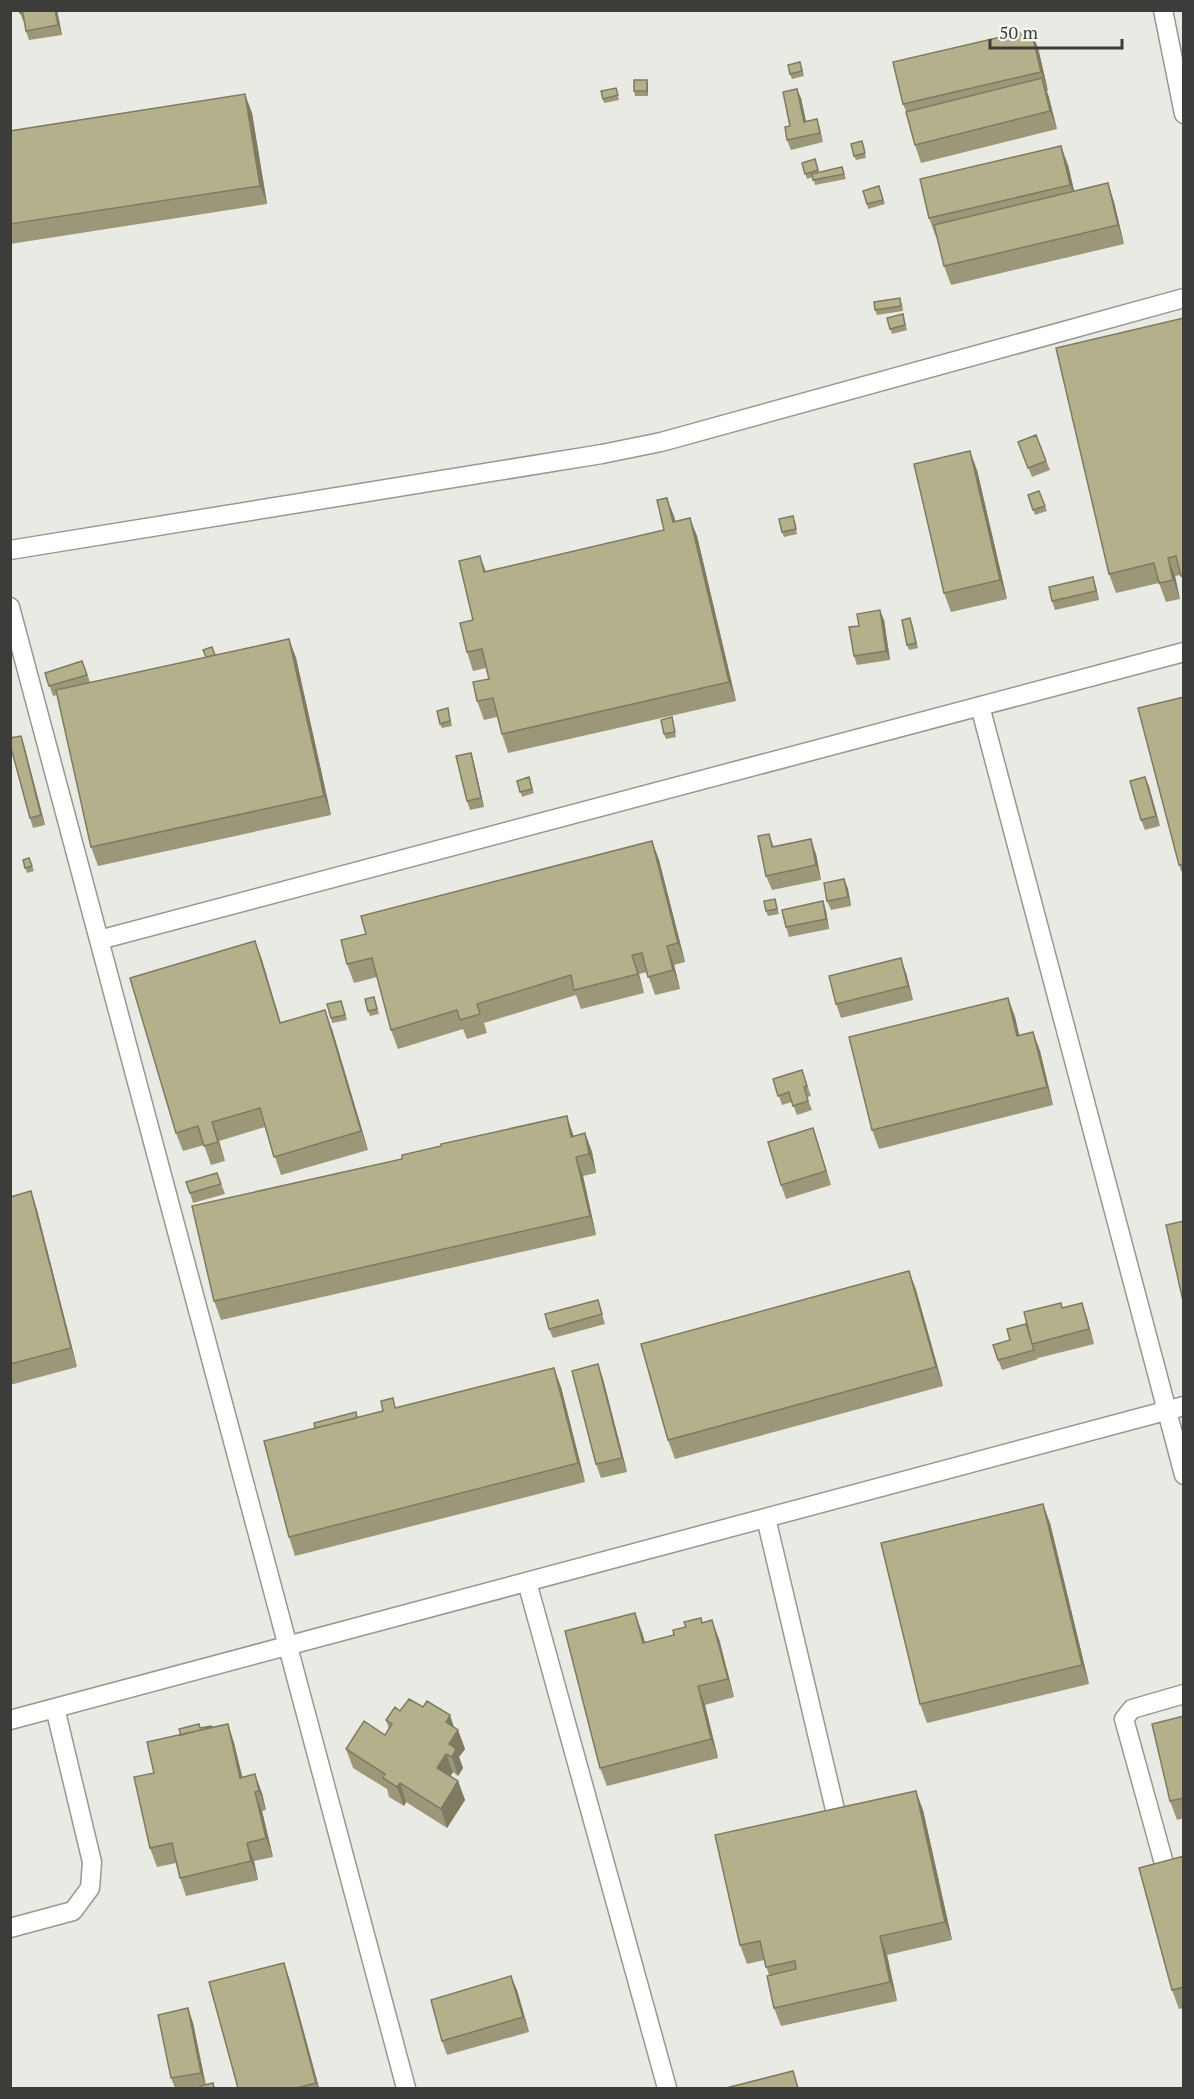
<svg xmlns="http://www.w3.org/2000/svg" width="1194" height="2099" font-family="'PT Serif',serif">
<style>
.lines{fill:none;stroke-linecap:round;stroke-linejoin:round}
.minor-casing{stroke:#969892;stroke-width:21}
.minor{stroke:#fff;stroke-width:18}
.wall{fill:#9c9778}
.shaded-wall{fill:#7f7b62}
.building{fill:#b5b08c;stroke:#7f7b62;stroke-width:1.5}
</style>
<rect width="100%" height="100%" fill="#e8eae3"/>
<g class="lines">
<!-- minor casing -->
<g class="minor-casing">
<path id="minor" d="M1163,10L1184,114
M10,550L602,454L661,442L1184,298
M10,607L406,2088
M980,706L1184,1475
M99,940L1184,652
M766,1518L837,1818
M527,1582L667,2088
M10,1720L1184,1406
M1165,1867L1124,1719L1132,1709L1184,1694
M10,1928L73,1911L90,1888L92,1862L55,1708"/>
</g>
<!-- minor -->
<use href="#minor" class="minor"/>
</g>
<!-- wall -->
<path class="wall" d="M57,10L62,35L29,40L26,31L24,23L20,13Z
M1038,48L1048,91H1046L1057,129L921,163L915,145L907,114L903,104Z
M802,67L804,76L792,79L790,74Z
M647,80L648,85V96H635L634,91Z
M616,88L619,100L604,103L603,99Z
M801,98L806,122L817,119L823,142L791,150L787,140L790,126Z
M252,113L267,204L10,244V131Z
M862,141L866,158L856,160L854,156Z
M815,159L819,172L842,167L846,179L815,185L813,177L807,179L802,163Z
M1068,165L1074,191L1108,183L1114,202L1124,244L951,285L944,266L937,236L936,237L929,218Z
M879,186L885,204L868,209L867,204Z
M902,303L903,311L877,315L875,310Z
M903,314L907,330L892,334L887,318Z
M1184,318V582L1181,575L1175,576L1180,599L1166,602L1159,583L1116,593L1109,574Z
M1036,435L1050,470L1032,477L1018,442Z
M977,470L1007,599L951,612L944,593Z
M1039,491L1047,511L1035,515L1028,495Z
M674,516L675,521L697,536L736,701L508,753L502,734L497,717L484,720L477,701L489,679L486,668L473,671L467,652L473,620L480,556L486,571L664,530Z
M795,521L797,534L784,537L782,532Z
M1096,587L1099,600L1055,610L1052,601Z
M884,620L890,660L857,665L854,656L859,626Z
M912,623L918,648L909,650L907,645Z
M289,639L296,658L331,815L98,866L91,847L57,695L53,696L45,673L82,661L90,682Z
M1184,697V878L1179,865Z
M448,708L452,726L442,728L440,724Z
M672,717L676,737L666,739L664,734Z
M21,736L24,745L45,825L33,828L30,818Z
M474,763L484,807L470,810L467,801Z
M529,777L534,793L522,797L517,781Z
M1145,777L1160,826L1145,830L1141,820Z
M769,834L774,847L816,854L821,880L772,890L766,876Z
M652,841L659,860L685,962L674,965L680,989L655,995L647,972L639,974L644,993L581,1009L576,995L484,1023L487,1033L467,1039L463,1029L398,1049L391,1030L377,977L354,983L347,964L366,934Z
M29,858L34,871L27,873L23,860Z
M844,879L848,889L851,906L831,910L827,901Z
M775,899L779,914L768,916L766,911Z
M823,901L826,911L829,929L789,937L786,927Z
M255,941L262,960L281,1023L332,1029L368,1150L281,1175L265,1127L219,1141L225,1161L211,1165L204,1145L183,1151L176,1133Z
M906,973L913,1000L841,1018L836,1004Z
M374,997L379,1014L370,1016L368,1011Z
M1008,998L1015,1017L1019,1036L1033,1032L1040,1051L1053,1105L879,1149L872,1130Z
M343,1006L347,1020L332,1023L331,1018Z
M802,1070L811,1096L807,1097L812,1110L797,1115L792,1102L782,1105L773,1079Z
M813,1128L831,1185L786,1199L781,1185Z
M585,1133L592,1152L596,1173L583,1176L596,1235L221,1320L214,1301L402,1159L441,1146L574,1136Z
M217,1173L225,1194L193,1203L190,1193Z
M31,1191L37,1210L77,1367L10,1385V1197Z
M909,1271L916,1290L943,1386L675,1459L668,1440Z
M598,1300L605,1324L553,1338L549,1329Z
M1082,1303L1087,1318L1094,1344L1038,1358L1036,1353L1038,1359L1002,1370L998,1360L1010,1340L1063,1308Z
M598,1364L603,1379L627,1472L601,1478L596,1464Z
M561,1387L585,1482L295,1556L289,1537L356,1412L358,1418L396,1408Z
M1050,1523L1089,1684L927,1723L920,1704Z
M642,1632L645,1642L674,1635L719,1639L734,1697L705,1705L718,1758L607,1786L600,1768Z
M400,1711L454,1727L458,1730L465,1749L459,1757L463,1768L458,1776L453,1772L451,1776L458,1781L465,1800L447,1828L406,1802L404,1806L389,1797L387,1789L353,1768L346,1749L385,1735L389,1729L386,1720Z
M1184,1716V1818L1177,1820L1170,1801Z
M228,1724L234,1743L242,1777L262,1793L266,1810L262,1811L273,1857L254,1861L258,1880L186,1896L180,1878L176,1863L157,1867L150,1848L154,1773L200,1728L212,1727Z
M923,1810L952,1940L887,1955L897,2001L781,2026L774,2008L769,1975L764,1960L747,1964L740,1945Z
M1184,1856V2008L1179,2009L1172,1990Z
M284,1963L290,1981L319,2088H238Z
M517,1990L529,2032L447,2055L442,2041Z
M188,2008L193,2023L206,2085L213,2083L215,2088H175L171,2078Z"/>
<!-- shaded-wall -->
<path class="shaded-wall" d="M55,10H57L62,35L58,25Z
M1031,30L1038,48L1048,91L1041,72Z
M1042,78L1049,97L1057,129L1050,111Z
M647,80L648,85V96L647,91Z
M797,89L801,98L808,131L804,122Z
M245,94L252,113L267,204L260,186Z
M817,119L820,129L823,142L820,133Z
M1061,146L1068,165L1077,203L1070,185Z
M1108,183L1114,202L1124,244L1118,225Z
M970,451L977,470L1007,599L1000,580Z
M667,498L674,516L680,540L673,522Z
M690,518L697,536L736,701L729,682Z
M1168,558L1175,576L1180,599L1173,580Z
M1093,577L1096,587L1099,600L1096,591Z
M880,610L884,620L890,660L886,651Z
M289,639L296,658L331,815L324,796Z
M21,736L24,745L45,825L41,815Z
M471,753L474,763L484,807L481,798Z
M1145,777L1149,786L1160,826L1156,816Z
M811,839L816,854L821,880L816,865Z
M652,841L659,860L685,962L678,943Z
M844,879L848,889L851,906L848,897Z
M823,901L826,911L829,929L826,919Z
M255,941L262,960L286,1042L280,1023Z
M667,946L674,965L680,989L673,970Z
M632,955L639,974L644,993Z
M901,958L906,973L913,1000L908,986Z
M1008,998L1015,1017L1024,1055L1017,1036Z
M325,1010L332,1029L368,1150L361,1131Z
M1033,1032L1040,1051L1053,1105L1047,1087Z
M567,1116L573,1134L578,1156L571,1137Z
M212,1122L219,1141L225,1161L218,1142Z
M813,1128L818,1143L831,1185L826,1171Z
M585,1133L592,1152L596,1173L589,1154Z
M576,1157L583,1176L596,1235L590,1216Z
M31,1191L37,1210L77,1367L71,1348Z
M909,1271L916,1290L943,1386L936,1367Z
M1082,1303L1087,1318L1094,1344L1089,1329Z
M598,1364L603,1379L627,1472L622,1458Z
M554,1368L561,1387L585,1482L578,1463Z
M1043,1504L1050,1523L1089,1684L1082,1665Z
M635,1613L642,1632L650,1662L643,1643Z
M712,1620L719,1639L734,1697L728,1679Z
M698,1686L705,1705L718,1758L711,1739Z
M450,1715L456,1733L458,1730L465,1749L459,1757L463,1768L458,1776L452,1757L449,1744L446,1722Z
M228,1724L234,1743L247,1796L240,1778Z
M446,1754L453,1772L444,1787L437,1768Z
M255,1774L262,1793L266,1810L259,1791Z
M458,1781L465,1800L447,1828L441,1809Z
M400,1783L406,1802L404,1806L397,1787Z
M916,1791L923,1810L952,1940L945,1922Z
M255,1792L262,1811L273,1857L266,1838Z
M247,1843L254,1861L258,1880L251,1861Z
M880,1936L887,1955L897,2001L890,1982Z
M284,1963L290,1981L319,2088H318L316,2083Z
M511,1976L517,1990L529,2032L523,2017Z
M188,2008L193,2023L206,2087L201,2073Z"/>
<!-- building -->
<path class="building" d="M19,10H55L58,25L26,31L23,13H20Z
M1031,30L1041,72L903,104L893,62Z
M800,62L802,71L790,74L788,65Z
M1042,78L1050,111L915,145L906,112Z
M634,80H647V91H634Z
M616,88L618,95L603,99L601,91Z
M797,89L804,122L817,119L820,133L787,140L785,127L790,126L783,92Z
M245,94L260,186L10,224V131Z
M862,141L865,153L854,156L851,144Z
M1061,146L1070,185L929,218L920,179Z
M815,159L818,170L805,174L802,163Z
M842,167L844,174L813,180L812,174Z
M1108,183L1118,225L944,266L934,225Z
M879,186L883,200L867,204L863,191Z
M900,298L901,306L875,310L874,302Z
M903,314L905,325L890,329L887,318Z
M1184,318V576H1181L1176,556L1168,558L1173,580L1159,583L1154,563L1109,574L1056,348Z
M1036,435L1046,461L1028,468L1018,442Z
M970,451L1000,580L944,593L914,464Z
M1039,491L1045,506L1033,510L1028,495Z
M667,498L673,522L690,518L729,682L502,734L493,698L477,701L473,682L489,679L482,649L467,652L460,623L473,620L459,561L480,556L484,572L664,530L657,500Z
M793,516L796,529L782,532L779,519Z
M1093,577L1096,591L1052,601L1049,587Z
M880,610L886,651L854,656L849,627L859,626L857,614Z
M910,618L916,643L907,645L902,620Z
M289,639L324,796L91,847L56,690Z
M212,647L215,655L206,657L203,650Z
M82,661L87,675L49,686L45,673Z
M1184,697V864L1179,865L1138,708Z
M448,708L450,721L440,724L437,711Z
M672,717L675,732L664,734L661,720Z
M21,736L41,815L30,818L10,744V738Z
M471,753L481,798L467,801L456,756Z
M529,777L532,789L520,792L517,781Z
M1145,777L1156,816L1141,820L1130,781Z
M769,834L772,847L811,839L816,865L766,876L758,836Z
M652,841L678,943L667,946L673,970L648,977L642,953L632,955L638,974L574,990L571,975L477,1004L480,1014L460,1020L457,1010L391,1030L372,958L347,964L341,940L366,934L361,916Z
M29,858L32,866L25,868L23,860Z
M844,879L848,897L827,901L824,883Z
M775,899L777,909L766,911L764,901Z
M823,901L826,919L786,927L782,910Z
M255,941L280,1023L325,1010L361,1131L274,1157L260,1108L212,1122L218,1142L204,1146L198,1126L176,1133L130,978Z
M901,958L908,986L836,1004L829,976Z
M374,997L377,1009L368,1011L365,999Z
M1008,998L1017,1036L1033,1032L1047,1087L872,1130L849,1037Z
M341,1001L345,1015L331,1018L327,1004Z
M802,1070L807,1086L804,1087L808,1101L793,1106L789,1092L778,1096L773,1079Z
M567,1116L571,1137L585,1133L589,1154L576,1157L590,1216L214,1301L192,1206L402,1159V1155L441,1146V1144Z
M813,1128L826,1171L781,1185L768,1142Z
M217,1173L221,1184L190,1193L186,1182Z
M31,1191L71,1348L10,1364V1197Z
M1184,1221V1301H1183L1166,1225Z
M909,1271L936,1367L668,1440L641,1344Z
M598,1300L602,1314L549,1329L545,1314Z
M1061,1303L1062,1308L1082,1303L1089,1329L1032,1344L1024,1312Z
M1026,1324L1034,1350L998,1360L993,1345L1010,1340L1007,1329Z
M598,1364L622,1458L596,1464L572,1371Z
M554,1368L578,1463L289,1537L264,1441L383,1411L381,1401L393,1398L395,1408Z
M356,1412L357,1418L315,1428L314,1423Z
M1043,1504L1082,1665L920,1704L881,1543Z
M635,1613L643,1643L674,1635L673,1630L686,1627L684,1622L701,1618L702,1623L712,1620L728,1679L698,1686L711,1739L600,1768L565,1631Z
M409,1699L423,1707L427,1701L450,1715L446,1722L458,1730L449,1744L456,1749L452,1757L446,1754L437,1768L458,1781L441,1809L400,1783L397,1787L383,1778L385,1774L346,1749L364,1721L385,1735L392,1724L386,1720L395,1707L400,1711Z
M1184,1716V1798L1170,1801L1152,1724Z
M199,1724L200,1728L211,1726L212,1727L181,1735L179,1729Z
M228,1724L240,1778L255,1774L259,1791L255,1792L266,1838L247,1843L251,1861L180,1878L172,1843L150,1848L134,1777L154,1773L147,1742Z
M916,1791L945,1922L880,1936L890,1982L774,2008L767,1976L796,1969L795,1961L766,1967L760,1941L740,1945L715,1835Z
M1184,1856V1987L1172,1990L1139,1868Z
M284,1963L316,2083L296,2088H238L209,1982Z
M511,1976L523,2017L442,2041L431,2000Z
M188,2008L201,2073L171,2078L158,2015Z
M793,2071L798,2088H726Z
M213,2083L214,2088H201L200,2086Z"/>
<!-- border -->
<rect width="1194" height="2099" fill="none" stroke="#3c3d3b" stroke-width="24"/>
<!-- scale -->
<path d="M990 39v9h132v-9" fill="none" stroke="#3c3d3b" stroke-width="3"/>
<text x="999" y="39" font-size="18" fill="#3c3d3b" stroke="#f5f7f1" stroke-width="4.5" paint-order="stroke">50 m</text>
</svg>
